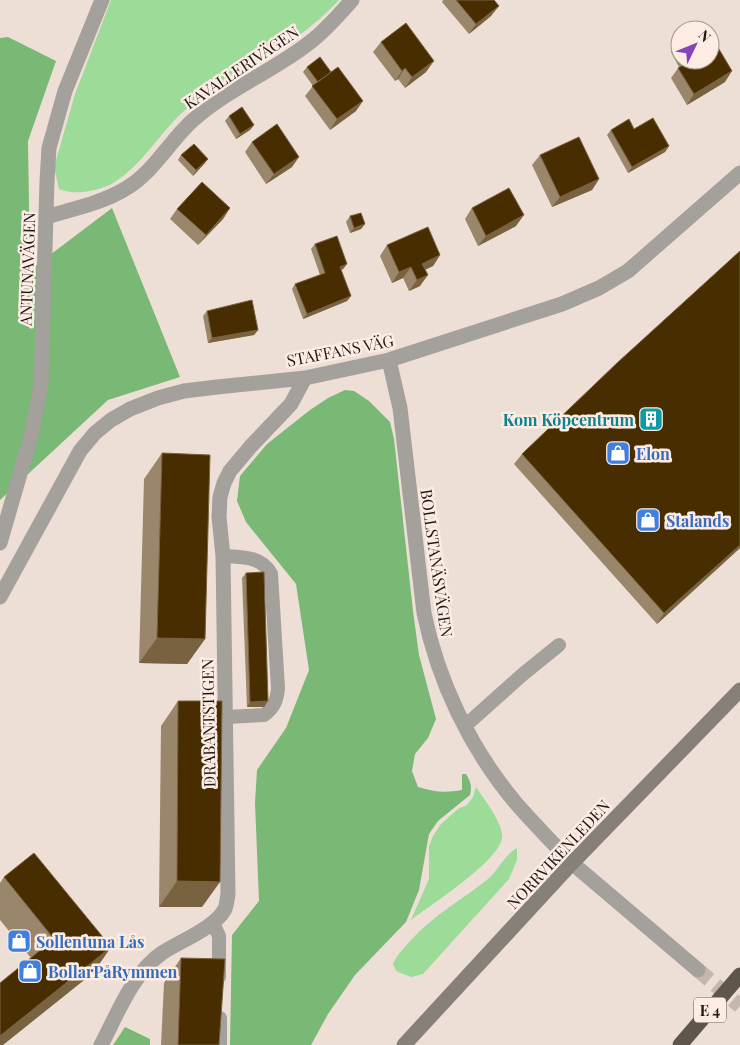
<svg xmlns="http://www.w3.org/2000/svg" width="740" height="1045" font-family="'Playfair Display',serif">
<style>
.green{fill:#9cdb98}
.forest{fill:#79b875}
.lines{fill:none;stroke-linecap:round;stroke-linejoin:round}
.tertiary-tunnel{stroke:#c4b7af;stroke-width:15;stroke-dasharray:15 8;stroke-linecap:butt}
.service{stroke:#a4a09b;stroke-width:14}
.minor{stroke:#a4a09b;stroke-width:15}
.tertiary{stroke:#a4a09b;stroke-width:15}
.secondary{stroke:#868078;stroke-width:15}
.motorway{stroke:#5e564b;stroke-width:15}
.wall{fill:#9a866b}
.shaded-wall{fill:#796240}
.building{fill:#472d00;stroke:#796240}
.labels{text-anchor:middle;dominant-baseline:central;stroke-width:5;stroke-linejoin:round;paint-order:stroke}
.shield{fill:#fcece3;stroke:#605853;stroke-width:1}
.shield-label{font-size:15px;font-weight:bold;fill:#1d1815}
.street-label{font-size:16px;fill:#1d1815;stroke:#fcece3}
.culture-label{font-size:16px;font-weight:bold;fill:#0d838f;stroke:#fcece3;text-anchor:end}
.shop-label{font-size:16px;font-weight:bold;fill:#366cbe;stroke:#fcece3;text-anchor:start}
</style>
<rect width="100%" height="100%" fill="#eedfd6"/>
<!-- green -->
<path class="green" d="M111,0H339C306,36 261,61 220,87C209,95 196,101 185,110C160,132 142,166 113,183C99,191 74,196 59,189L54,167L75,94Z
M476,787C483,798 504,824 502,838C499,861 431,905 411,920L429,879V846L433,836L441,824L458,809L467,805L473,797Z
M517,848V860L509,879L423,974L411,977L396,971L393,964C399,952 404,948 412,939C435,914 462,900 488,879C499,870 505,854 517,848Z"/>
<!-- forest -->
<path class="forest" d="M8,37L56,61L28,141L30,270L112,208L180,377L108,400L0,500V38Z
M345,390L354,391L369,401L390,422L394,439L413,611L419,655L436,719L428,738L415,754L412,771L418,787C434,792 445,793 462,790V774H466C471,782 472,786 470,795L438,821L429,834L419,890L406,922L355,975L328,1014L311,1045H230L232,935L259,901L255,803L257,770L286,728L309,670L296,584L246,522L237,501L240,476L267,444L310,410L328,398Z
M125,1027L150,1039V1045H113Z"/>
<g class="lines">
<!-- tertiary-tunnel -->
<path class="tertiary-tunnel" d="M698,970L740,1006"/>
<!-- service -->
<path class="service" d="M223,556C241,557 262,556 271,574L278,688C277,700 274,708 264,715L226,717
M465,726L522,675L559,645
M213,923L219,936V977
M220,1018V1045"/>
<!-- minor -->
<path class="minor" d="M46,217C72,209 102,203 125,189C153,173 169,142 192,121C227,89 272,72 309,43C325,31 339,15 352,0
M389,360L400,408L424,613C438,681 470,748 515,802C533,823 553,843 572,863
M0,543L31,436L41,385L47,181L49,148L65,91L102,0
M0,597L80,451L95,433L111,420L130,409L158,398L184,391L217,387L305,378L389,360L562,304L599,288L628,271L740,173
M101,1045C118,1013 132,974 162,953C180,941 215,928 225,909C227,904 227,899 228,894L223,556L219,517L220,497L224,483L230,471L251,446L291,404L305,378"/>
<!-- tertiary -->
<path class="tertiary" d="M572,863L698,970"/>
<!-- secondary -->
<path class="secondary" d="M404,1045L572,863L740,690"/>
<!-- motorway -->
<path class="motorway" d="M680,1045L740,975"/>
</g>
<!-- wall -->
<path class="wall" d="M443,0H494L491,16L469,34L442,2Z
M680,41V60H710L725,82L687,105L671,78L679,67L671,52L678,42Z
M381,42L426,72L405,88L398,79L395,81L373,52Z
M307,67L356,111L330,130L305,96L313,86L303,72Z
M229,116L254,125L250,130L236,139L225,121Z
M634,129L669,146L665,152L628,173L607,135L611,130Z
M252,142L292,167L266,184L245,152Z
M181,155L208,159L204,164L193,176L178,160Z
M540,155L599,179L592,190L552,207L532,165Z
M230,208L223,219L198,245L170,219L177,209Z
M472,208L516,226L478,246L465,219Z
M350,216L365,224L361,229L350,233L346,222Z
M315,244L347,264L343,269L341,270L351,296L347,301L303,319L292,289L295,284L320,275L311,249Z
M387,245L440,255L433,266L425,270L420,286L409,291L403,278L392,283L380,256Z
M740,251V548L657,624L514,464L522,454Z
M207,311L258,330L254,335L208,343L203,316Z
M162,453L205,639L187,664L139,663L144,479Z
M246,573L268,701L264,707H247L242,578Z
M178,701L202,907H159L161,726Z
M4,877L111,947L93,973L31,958L0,920V883Z
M181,958L219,1045H161L164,983Z"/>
<!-- shaded-wall -->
<path class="shaded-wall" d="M499,6L491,16L469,34L476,24Z
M434,61L426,72L405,88L412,77Z
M405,68L398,79L395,81L402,71Z
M732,71L725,82L687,105L694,94Z
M363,101L356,111L330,130L337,119Z
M254,125L250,130L236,139L240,134Z
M669,146L665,152L628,173L632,167Z
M299,157L292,167L266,184L274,174Z
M208,159L204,164L193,176L196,170Z
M599,179L592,190L552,207L560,197Z
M230,208L223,219L198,245L206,235Z
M524,215L516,226L478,246L486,236Z
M365,224L361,229L350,233L354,228Z
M440,255L433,266L415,274L422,264Z
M347,264L343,269L336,272L340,267Z
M411,267L403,278L392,283L399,272Z
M428,275L420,286L409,291L417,280Z
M351,296L347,301L303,319L307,314Z
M258,330L254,335L208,343L212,338Z
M740,545V548L657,624L664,613Z
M157,638L205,639L187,664L139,663Z
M268,701L264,707H247L250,702Z
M177,881L220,882L202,907H159Z
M111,947L93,973L3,1045H0V1036Z"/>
<!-- building -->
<path class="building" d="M456,0H494L499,6L476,24Z
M406,23L434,61L412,77L405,68L402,71L381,42Z
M705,25L707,30H697Z
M710,34L732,71L694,94L678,68L689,62L688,60H710Z
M320,57L331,72L318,82L307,67Z
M338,67L363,101L337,119L312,86Z
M242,107L254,125L240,134L229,116Z
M653,118L669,146L632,167L611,130L629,119L634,129Z
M277,124L299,157L274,174L252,142Z
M579,137L599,179L560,197L540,155Z
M194,144L208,159L196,170L181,155Z
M202,182L230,208L206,235L177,209Z
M509,188L524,215L486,236L472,208Z
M361,213L365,224L354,228L350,216Z
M428,227L440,255L422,264L428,275L417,280L411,267L399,272L387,245Z
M337,236L347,264L340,267L351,296L307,314L295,284L325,273L315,244Z
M740,251V545L664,613L522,454L617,363Z
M252,300L258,330L212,338L207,311Z
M162,453L210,455L205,639L157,638Z
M264,572L268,701L250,702L246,573Z
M178,701H222L220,882L177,881Z
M34,853L111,947L0,1036V983L54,939L4,877Z
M181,958L225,959L219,1045H178Z"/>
<!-- icons -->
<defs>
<g id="building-square" transform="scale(1.25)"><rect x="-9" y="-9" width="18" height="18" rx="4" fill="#0f9aa8" stroke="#fcece3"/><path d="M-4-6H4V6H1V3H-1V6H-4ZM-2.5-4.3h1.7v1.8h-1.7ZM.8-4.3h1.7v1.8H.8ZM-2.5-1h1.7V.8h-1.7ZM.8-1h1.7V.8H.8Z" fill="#fff"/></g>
<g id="shop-square" transform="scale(1.25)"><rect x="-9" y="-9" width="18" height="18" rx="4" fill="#3f7fe0" stroke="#fcece3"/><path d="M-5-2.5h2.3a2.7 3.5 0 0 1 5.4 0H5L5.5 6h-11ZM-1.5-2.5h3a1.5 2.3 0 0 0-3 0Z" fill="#fff"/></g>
</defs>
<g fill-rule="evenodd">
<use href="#building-square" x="651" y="419"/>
<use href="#shop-square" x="618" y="453"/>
<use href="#shop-square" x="648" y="520"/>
<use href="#shop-square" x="19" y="941"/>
<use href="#shop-square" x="30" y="971"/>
</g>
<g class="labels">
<!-- shield labels -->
<rect class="shield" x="694" y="997.5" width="32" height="25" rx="4"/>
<g class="shield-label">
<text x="710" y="1010">E 4</text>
</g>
<!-- street labels -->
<g class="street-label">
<text transform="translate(241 67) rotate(-34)">KAVALLERIVÄGEN</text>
<text transform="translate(27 269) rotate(-88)">ANTUNAVÄGEN</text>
<text transform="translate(340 350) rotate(-11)">STAFFANS VÄG</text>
<text transform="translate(437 563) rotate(82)">BOLLSTANÄSVÄGEN</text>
<text transform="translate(208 723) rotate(-91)">DRABANTSTIGEN</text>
<text transform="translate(558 854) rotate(-47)">NORRVIKENLEDEN</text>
</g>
<!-- culture labels -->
<g class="culture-label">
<text x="634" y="419">Kom Köpcentrum</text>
</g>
<!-- shop labels -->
<g class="shop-label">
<text x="636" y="453">Elon</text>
<text x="666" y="520">Stalands</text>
<text x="36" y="941">Sollentuna Lås</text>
<text x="48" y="971">BollarPåRymmen</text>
</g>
</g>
<!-- north arrow -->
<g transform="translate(695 45) rotate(47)"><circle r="24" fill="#fcece3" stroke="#a39791"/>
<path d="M0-4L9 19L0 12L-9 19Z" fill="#8445ba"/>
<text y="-8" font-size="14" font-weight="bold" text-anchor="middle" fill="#1d1815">N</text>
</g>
</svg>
